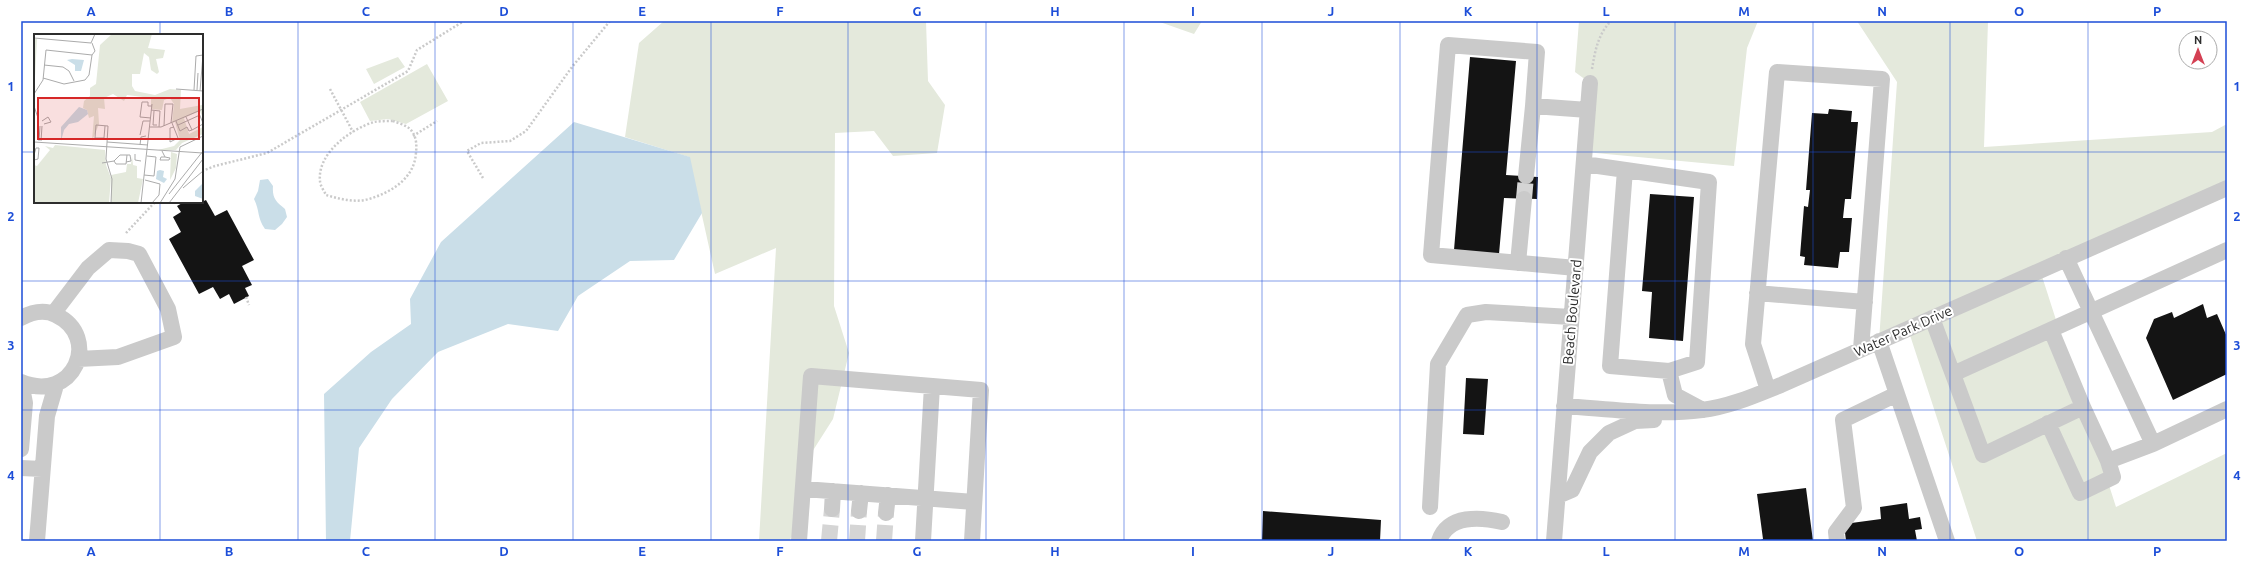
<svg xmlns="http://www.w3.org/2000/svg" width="2248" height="562" font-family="Ubuntu,sans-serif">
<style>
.green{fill:#e4e9dc}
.water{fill:#cadee8}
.building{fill:#141414}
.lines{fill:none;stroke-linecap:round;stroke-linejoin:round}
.minor-tunnel{stroke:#d5d5d5;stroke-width:16;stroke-dasharray:16 8;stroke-linecap:butt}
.path{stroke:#cacaca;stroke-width:2.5;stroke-dasharray:2 2;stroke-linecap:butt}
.minor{stroke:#cacaca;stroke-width:16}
.grid{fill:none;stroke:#1d4ed8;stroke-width:1;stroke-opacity:0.55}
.labels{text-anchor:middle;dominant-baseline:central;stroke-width:4;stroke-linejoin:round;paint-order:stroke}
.street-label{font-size:14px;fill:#2d2d2d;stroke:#fff}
.inset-road{fill:none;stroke:#ababab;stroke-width:1}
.view{fill:#d62828;fill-opacity:0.15;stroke:#d62828;stroke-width:2}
.inset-edge{fill:none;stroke:#2d2d2d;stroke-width:2}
.neatline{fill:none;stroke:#1d4ed8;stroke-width:1.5}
.grid-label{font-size:13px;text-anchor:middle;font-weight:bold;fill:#1d4ed8}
</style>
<rect width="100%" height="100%" fill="#fff"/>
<!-- green -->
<path class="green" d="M664,21H926L928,81L945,105L937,153L893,156L874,131L835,133L834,306L849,353L833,419L812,452L809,510L789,541H759L776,248L715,274L689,157L625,137L639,43Z
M1157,21H1202L1194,34Z
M1579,21H1758L1747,48L1734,166L1585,152L1590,83L1575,72Z
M1857,21H1988L1984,147L2212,132L2227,124V188L2040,270L2116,507L2227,453V541H1977L1908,329L1879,341L1897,82Z
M398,57L405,67L374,84L366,69Z
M427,64L448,101L406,124L388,119L370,121L360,102Z"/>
<!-- water -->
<path class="water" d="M574,122L690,157L702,213L674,260L630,261L578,296L558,331L508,324L438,352L392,399L359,448L350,541H326L324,394L371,352L411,324L410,299L441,242Z
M268,179L273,186C272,198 276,202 285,209L287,217L282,224L275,230L265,229C257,218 260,211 254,199L258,191L260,180Z"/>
<!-- building -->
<path class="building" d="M1470,57L1516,61L1506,175L1538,177L1537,199L1504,198L1499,254L1454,250Z
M1829,109L1852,111L1851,122H1858L1851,199H1845L1843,218H1852L1849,252H1840L1838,268L1804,265L1805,257L1800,256L1804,206L1808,207L1810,190H1806L1812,113L1828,114Z
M1650,194L1694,197L1683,341L1649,338L1652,292L1642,291Z
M206,200L215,216L227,210L254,260L242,266L252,285L245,288L249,296L234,304L229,294L220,299L213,287L199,294L169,239L181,232L173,217L181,212L177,206L184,202H196L197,204Z
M2203,304L2207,318L2217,314L2227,337V374L2173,400L2146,338L2154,319L2172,312L2174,318Z
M1466,378L1488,379L1484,435L1463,434Z
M1806,488L1813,541H1758L1763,539L1757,494Z
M1907,503L1909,519L1920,517L1922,529L1915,530L1917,541H1846L1844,524L1881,519L1880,507Z
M1263,511L1381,520L1380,541H1262Z"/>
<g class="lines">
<!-- minor-tunnel -->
<path class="minor-tunnel" d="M1524,199L1526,176
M829,541L832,509
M857,541L859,511
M884,541L886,513"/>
<!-- path -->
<path class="path" d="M1592,69C1595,51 1598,34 1611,21
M330,89L353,132
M393,121C398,123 406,125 410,129C416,135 417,144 416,152C415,178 392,192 369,199C355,203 340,199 326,195C324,191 320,185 320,181C317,153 351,129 374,122C380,121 387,121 393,121Z
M413,136L437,121
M202,171L215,166L267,153L408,71L417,50L464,21
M483,178L467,151L481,143L510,141L526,131L572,67L610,21
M126,233L155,202
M246,297L249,305"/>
<!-- minor -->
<path class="minor" d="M1584,164L1709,182L1697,362L1669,371L1675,395L1703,410
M1625,170L1610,366L1669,371
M1526,176L1533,106
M2066,258L2153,444L2227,409
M1518,263L1524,199
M1576,268L1431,255L1448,45L1537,52L1533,106L1588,110
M1757,293L1865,302
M53,314L88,268L109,250L128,251L139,254L168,309L174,337L118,357L78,359
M21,318C32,312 44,309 56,315C102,337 74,404 21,382
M1932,318L1983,455L2083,407L2108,461L2153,444
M2051,330L2083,407
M1879,341L1947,541
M1953,374L2227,250
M21,382L25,403L21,449
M1768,390L1753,344L1777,72L1882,79L1861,349
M1564,406C1610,409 1657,416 1702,410C1729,407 1756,395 1781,385L2227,188
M2048,423L2080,493L2113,477L2108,461
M21,468L42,469
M804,489L974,502
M1558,496L1572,490L1590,452L1609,433L1635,421L1654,420
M1430,507L1438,364L1467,315L1486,312L1571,317
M832,509L833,491
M859,511L861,493
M886,513L888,495
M37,541L47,416L56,385
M799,541L811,376L981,390L972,541
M923,541L932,386
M1439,541C1448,514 1481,517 1502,522
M1554,541L1590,83
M1837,541L1836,532L1854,508L1843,420L1897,394"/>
</g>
<!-- grid -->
<path class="grid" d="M160,21V35M298,21V541M435,21V541M573,21V541M711,21V541M848,21V541M986,21V541M1124,21V541M1262,21V541M1400,21V541M1537,21V541M1675,21V541M1813,21V541M1950,21V541M2088,21V541M21,152H35M202,152H2227M160,202V541M21,281H2227M21,410H2227"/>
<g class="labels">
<!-- street labels -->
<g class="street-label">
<text transform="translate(1572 312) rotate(-85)">Beach Boulevard</text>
<text transform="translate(1903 331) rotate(-24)">Water Park Drive</text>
</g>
</g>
<!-- overview -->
<g transform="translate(34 34)">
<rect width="169" height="169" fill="#fff"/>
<path d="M78,0H118L114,14L131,16L129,24L122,25L125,38L123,40L117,36L115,23L110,19L106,40H98V52L101,57L121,61L136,55L147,56L146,75L168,71L169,74V84L166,77L150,84L155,100L169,93V100L148,109L142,116H124L140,112L146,106L141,88L138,89L140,70L136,64L130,66L128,76L117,75V64L93,61L90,67L79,60L70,64L71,75L64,74L65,90L58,107L60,82L55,84L53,76L49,74L50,67L56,62V54L62,50L66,11ZM0,5H3L1,44L0,43ZM21,111L71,116L72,131L77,144L75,169H0V131L3,132L16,116L11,112L19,114ZM137,118L143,120L142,134L136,146ZM98,122L99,131L103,132V144L109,145L104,169H77V141L92,138L93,130H97Z" fill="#e4e9dc"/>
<path d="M38,25L50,26L47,37H41V31L33,26ZM45,73L53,76L54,80L44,88L35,90L30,96L27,107V93ZM126,136L130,137L129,143L133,145L130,149L122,145L123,137ZM169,149V165L161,162V157Z" fill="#cadee8"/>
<path class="inset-road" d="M0,4L57,9L61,0M58,21L61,17L58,9M10,31L29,33L35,37L40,47M9,44L30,50L51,46L55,41L58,21M142,55L169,57M160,56L162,22L169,21M163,56L164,39M166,57L169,21M0,60L9,46L12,16L58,21M0,72L4,84M117,76L126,77L125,93M120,77L119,91H123M164,77L169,89M152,83L158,96L169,90M117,84L106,83L108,68H114V72H118M8,87L14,83L17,88L10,90M142,87L146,97L153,93L155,97L158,96M138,89L144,104L136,108V94L140,93M144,91L166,81M71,92L70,104H61L62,91L74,92L72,125L78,145L77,169M130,92L131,70H139L137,89M116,93H127L169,75M106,101L109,87H116M5,107L6,92M7,107L8,92M0,108L169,119M73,108L114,111M106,111L107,103L112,102M128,117L131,123H127L126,126H135L136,124L131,123M101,120V126L107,127M0,121L2,114H5L4,125L0,126M80,127L86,121H96L97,127L92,128M80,127L82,130H92L93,121M68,129L80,127M110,141L120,142L122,123L113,122M111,146L126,150L125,161L118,169M149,154L169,137M135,160L169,117M107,169L118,70M126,169L141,145L146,113L169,102M135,169L169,125"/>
<path class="view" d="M4,64H165V105H4Z"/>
<rect width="169" height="169" class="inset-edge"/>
</g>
<!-- border -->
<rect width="2248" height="562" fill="none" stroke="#ffffff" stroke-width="44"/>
<!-- north arrow -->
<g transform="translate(2198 50)"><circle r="19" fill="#ffffff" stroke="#ababab"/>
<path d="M0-3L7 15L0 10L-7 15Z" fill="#d44053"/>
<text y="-6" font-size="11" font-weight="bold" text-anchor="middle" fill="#2d2d2d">N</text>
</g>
<rect x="22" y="22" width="2204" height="518" class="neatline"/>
<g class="grid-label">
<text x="91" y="16">A</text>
<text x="229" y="16">B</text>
<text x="366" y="16">C</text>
<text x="504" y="16">D</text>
<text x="642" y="16">E</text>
<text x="780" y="16">F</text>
<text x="917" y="16">G</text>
<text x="1055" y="16">H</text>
<text x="1193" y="16">I</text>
<text x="1331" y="16">J</text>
<text x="1468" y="16">K</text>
<text x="1606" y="16">L</text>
<text x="1744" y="16">M</text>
<text x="1882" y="16">N</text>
<text x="2019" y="16">O</text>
<text x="2157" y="16">P</text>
<text x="11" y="91">1</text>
<text x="2237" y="91">1</text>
<text x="11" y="221">2</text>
<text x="2237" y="221">2</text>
<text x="11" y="350">3</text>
<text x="2237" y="350">3</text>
<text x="11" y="480">4</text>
<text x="2237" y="480">4</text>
<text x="91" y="556">A</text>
<text x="229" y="556">B</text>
<text x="366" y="556">C</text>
<text x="504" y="556">D</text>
<text x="642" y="556">E</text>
<text x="780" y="556">F</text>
<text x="917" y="556">G</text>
<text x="1055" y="556">H</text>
<text x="1193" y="556">I</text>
<text x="1331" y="556">J</text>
<text x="1468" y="556">K</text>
<text x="1606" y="556">L</text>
<text x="1744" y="556">M</text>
<text x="1882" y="556">N</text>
<text x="2019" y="556">O</text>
<text x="2157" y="556">P</text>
</g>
</svg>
